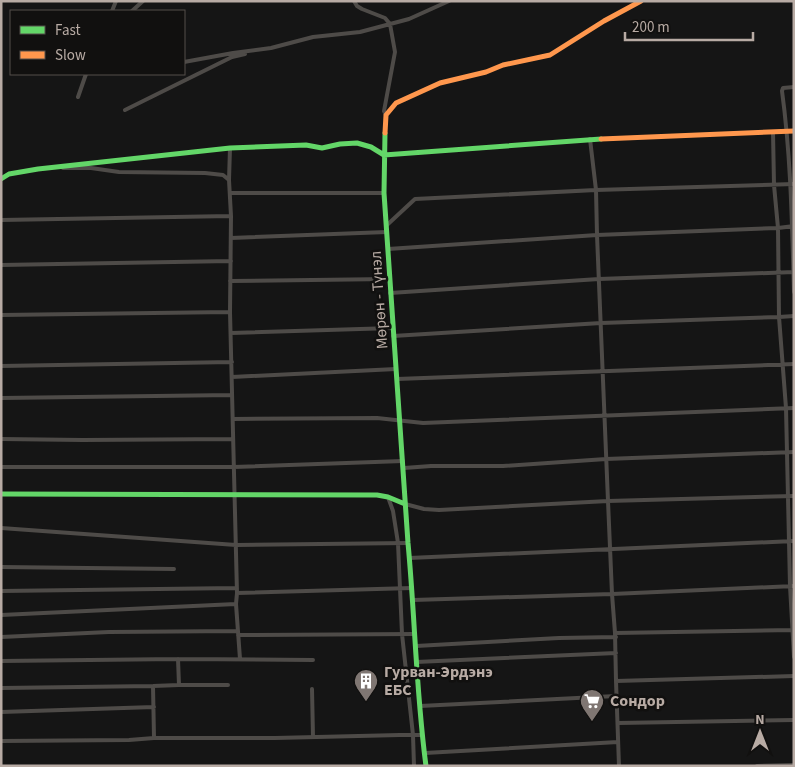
<svg xmlns="http://www.w3.org/2000/svg" width="795" height="767" font-family="'Source Sans 3',sans-serif">
<style>
.lines{fill:none;stroke-linecap:round;stroke-linejoin:round}
.street{stroke:#4e4b48;stroke-width:4}
.fast{stroke:#63d668;stroke-width:5}
.slow{stroke:#ff974d;stroke-width:5}
.labels{text-anchor:middle;dominant-baseline:central;stroke-width:5;stroke-linejoin:round;paint-order:stroke}
.street-label{font-size:16px;fill:#b8aba4;stroke:#11100f}
.poi-label{font-size:16px;font-weight:bold;fill:#b8aba4;stroke:#11100f;text-anchor:start}
</style>
<rect width="100%" height="100%" fill="#151515"/>
<g class="lines">
<!-- street -->
<path class="street" d="M354,1L357,6L362,9L385,18L390,24L395,52L384,111L386,115
M112,11L116,1
M132,11L143,1
M184,62L233,53L271,48L313,37L360,32L409,19L449,1
M794,87L783,88L782,91C791,157 792,225 794,292
M78,97L86,74
M125,110L232,57L245,54
M773,132L774,185L778,228L779,317L786,408L790,586L794,657
M590,139L596,190L597,235L608,501L612,594L615,633L616,681L619,766
M63,168H91L119,172L205,173L223,175L229,180L231,216L230,312L237,593L236,604L240,659
M229,180L230,148
M230,193H384
M1,220L231,216
M387,225L415,199L596,190L794,184
M231,238L387,232
M388,249L597,235L778,228L794,226
M1,265L231,261
M230,281L389,279
M390,293L599,279L794,272
M1,315L230,312
M231,333L393,328
M393,336L601,323L779,317L794,316
M1,366L232,362
M232,377L396,369
M397,379L794,364
M1,398L232,395
M233,419L377,418L423,423L794,408
M1,439L83,440L233,439
M1,467H234L403,461
M404,468L431,466H503L606,459L794,452
M388,497L393,511L398,543L402,634L413,735L414,766
M405,504L424,509L439,510L608,501L794,496
M1,528L236,545L408,543
M409,558L794,541
M1,567L174,569
M1,591L237,588
M237,593L412,588
M413,600L612,594L794,586
M1,615L236,604
M615,633L793,630
M238,635L415,634
M1,637L109,632L238,631
M416,646L559,638L616,637
M178,659L179,685
M1,661L178,659L313,660
M416,662L616,653
M616,681L794,676
M153,686L154,738
M1,688L153,686L179,685H228
M312,689L313,737
M420,706L616,696
M1,712L154,707
M618,723L794,720
M1,741L129,740L154,738H275L400,735H422
M425,753L618,742
M757,766L794,765"/>
<!-- fast -->
<path class="fast" d="M385,133L384,193L408,543C415,617 416,692 426,766
M1,179L9,174L38,169L230,148L306,145L322,148L340,144L357,143L371,147L384,155L601,139
M1,494L377,495L388,497L405,504"/>
<!-- slow -->
<path class="slow" d="M385,133L386,115L396,103L440,83L486,72L503,65L550,55L604,21L641,1
M601,139L794,131"/>
</g>
<!-- icons -->
<defs>
<g id="building-pin" transform="scale(1.25)"><path d="M0 17L-7.5 6A9.5 9.5 0 1 1 7.5 6Z" fill="#7f7672" stroke="#11100f"/><path d="M-4-6H4V6H1V3H-1V6H-4ZM-2.5-4.3h1.7v1.8h-1.7ZM.8-4.3h1.7v1.8H.8ZM-2.5-1h1.7V.8h-1.7ZM.8-1h1.7V.8H.8Z" fill="#fff"/></g>
<g id="supermarket-pin" transform="scale(1.25)"><path d="M0 17L-7.5 6A9.5 9.5 0 1 1 7.5 6Z" fill="#7f7672" stroke="#11100f"/><path d="M-6-5.5h2.5l.6 2H6L4.5 2H-2.5L-4.4-4H-6ZM-1.5 3.2a1.3 1.3 0 1 0 .1 0ZM3 3.2a1.3 1.3 0 1 0 .1 0Z" fill="#fff"/></g>
</defs>
<g fill-rule="evenodd">
<use href="#building-pin" x="366" y="681"/>
<use href="#supermarket-pin" x="592" y="701"/>
</g>
<g class="labels">
<!-- street labels -->
<g class="street-label">
<text transform="translate(379 300) rotate(-94)">Мөрөн - Түнэл</text>
</g>
<!-- poi labels -->
<g class="poi-label">
<text x="384" y="672">Гурван-Эрдэнэ<tspan x="384" dy="18">ЕБС</tspan></text>
<text x="610" y="701">Сондор</text>
</g>
</g>
<!-- border -->
<rect width="795" height="767" fill="none" stroke="#b8aba4" stroke-width="5"/>
<!-- legend -->
<rect x="10" y="10" width="175" height="65" fill="#11100f" stroke="#544e4b"/>
<rect x="20" y="26" width="25" height="8" fill="#63d668" stroke="#544e4b"/>
<text x="55" y="35" font-size="15" fill="#b8aba4">Fast</text>
<rect x="20" y="51" width="25" height="8" fill="#ff974d" stroke="#544e4b"/>
<text x="55" y="60" font-size="15" fill="#b8aba4">Slow</text>
<!-- north arrow -->
<g transform="translate(760 732)" stroke="#11100f" stroke-width="4" paint-order="stroke">
<path d="M0-4L9 19L0 12L-9 19Z" fill="#b8aba4"/>
<text y="-8" font-size="14" font-weight="bold" text-anchor="middle" fill="#b8aba4">N</text>
</g>
<!-- scale -->
<path d="M625 32v8h128v-8" fill="none" stroke="#b8aba4" stroke-width="2.5"/>
<text x="632" y="32" font-size="15" fill="#b8aba4" stroke="#11100f" stroke-width="4" paint-order="stroke">200 m</text>
</svg>
